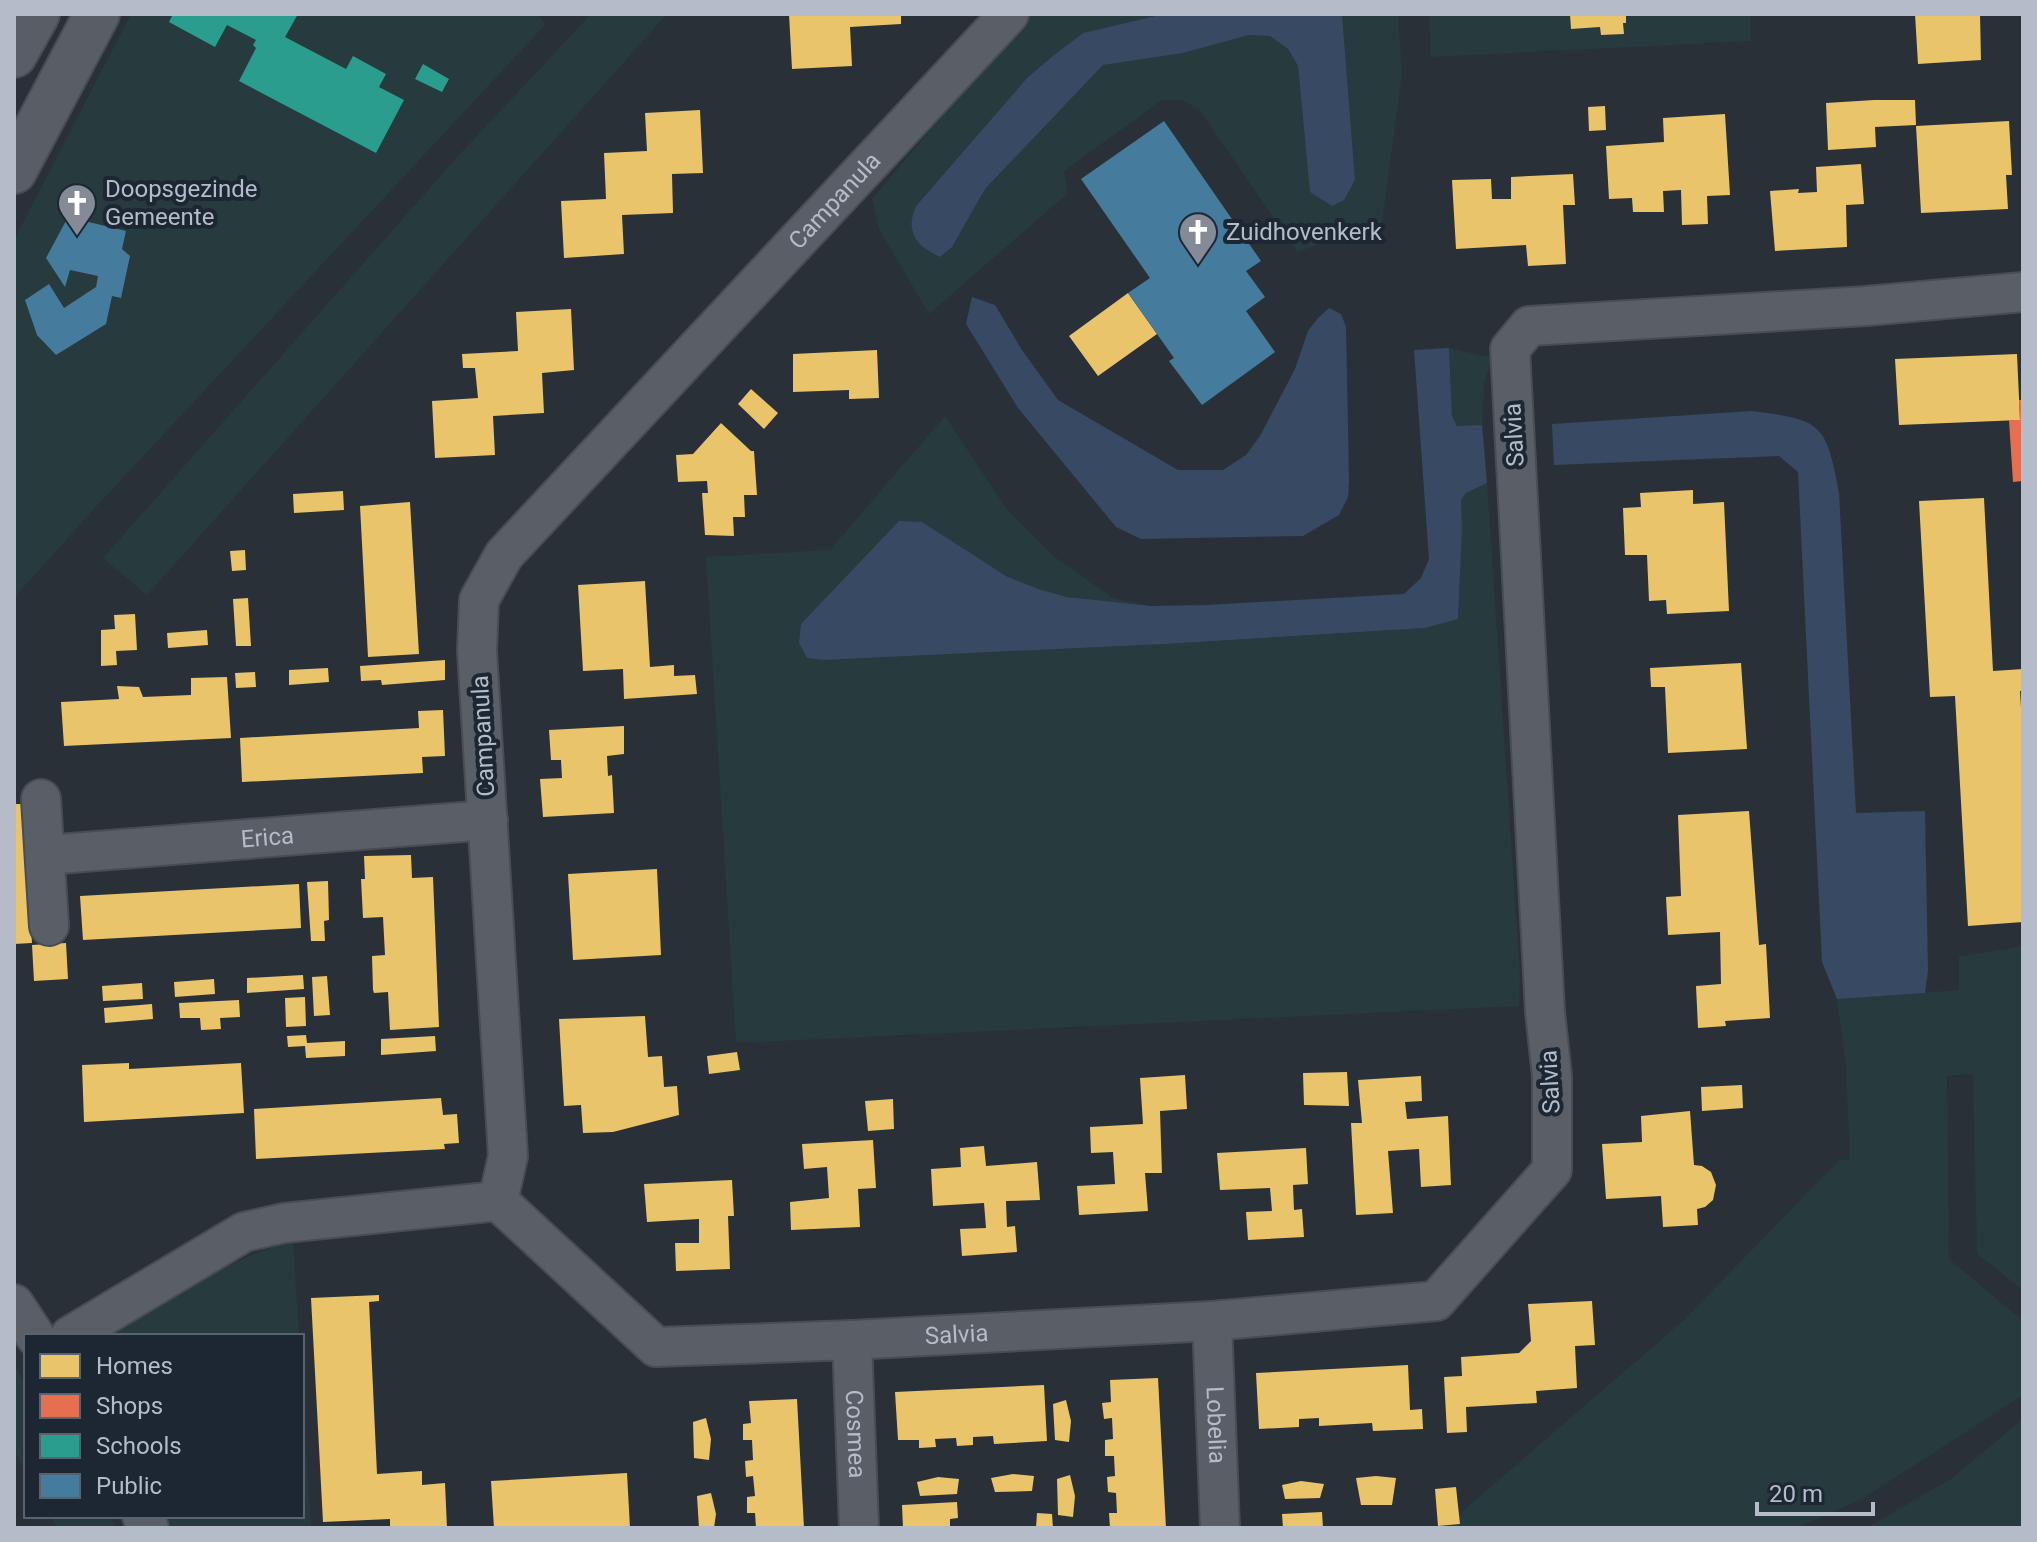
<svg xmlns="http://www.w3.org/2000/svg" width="2037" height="1542" font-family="Roboto,sans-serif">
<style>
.green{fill:#273a3e}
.water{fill:#384963}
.homes{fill:#e9c46a}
.shops{fill:#e76f51}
.schools{fill:#2a9d8f}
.public{fill:#457b9d}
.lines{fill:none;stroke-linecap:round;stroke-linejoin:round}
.street-casing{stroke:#484c53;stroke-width:42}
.secondary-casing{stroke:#484c53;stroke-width:48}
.street{stroke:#5a5e66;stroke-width:38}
.secondary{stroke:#595d64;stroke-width:44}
.labels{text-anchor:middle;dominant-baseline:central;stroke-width:8;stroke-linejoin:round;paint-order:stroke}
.poi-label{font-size:24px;fill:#b4bcc9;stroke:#1d2633;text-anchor:start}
.street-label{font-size:24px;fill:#b4bcc9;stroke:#1d2633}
</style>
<rect width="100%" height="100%" fill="#2a3038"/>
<!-- green -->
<path class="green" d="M131,14H537L546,24L93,510L14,598V240Z
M591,14H667L147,595L103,558L459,155Z
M1029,14H1164L1083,33L1054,55L1027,78L916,206L912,232L927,251L940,257L952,247L985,189L1103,65L1183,53L1249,35L1270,36L1288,49L1298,67L1310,191L1355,180L1342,14H1398L1402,74L1382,223L1297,252L1199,109L1181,100H1162L1064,171L1068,193L929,314L879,229L872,199Z
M1429,14H1750L1751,41L1431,57Z
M1449,348L1493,358L1484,383L1482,425L1457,426L1452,416Z
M945,416L1006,508L1052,555L1113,598L1151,606C1114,602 1076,601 1040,590C997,576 960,546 922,522L807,658L825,660L1164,644L1425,628L1458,619L1462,528L1461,500L1466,493L1487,483L1520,975L1519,1006L736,1043L706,557L830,550Z
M2023,946V1290L1977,1254L1973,1074L1947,1076L1949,1259L2023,1321V1395L1862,1499L1796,1528H1443L1685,1319L1838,1161L1850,1159L1846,1066L1837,999L1959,990V957Z
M293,1241L299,1336H111C169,1301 227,1258 293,1241Z
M14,1365L26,1385V1472L14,1451Z
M302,1383L311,1528H172L165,1516H302Z
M2023,1419V1528H1866L1951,1479Z
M51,1516H109L117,1528H58Z"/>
<!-- water -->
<path class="water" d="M1164,14H1342L1355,180L1344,200L1332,206L1310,192L1298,66L1288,49L1270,36L1249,35L1183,53L1103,65L985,189L952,247L940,257C915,246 905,231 916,206L1027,78L1054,55L1083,33Z
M972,297L995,305L1022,350L1058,400L1178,470H1223L1246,455L1260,436L1295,369L1308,331L1318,318L1329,308L1341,314L1346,327L1349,481L1348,497L1339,515L1303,536L1141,539L1116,527L1018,408L966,324Z
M1449,348L1452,416L1457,426L1482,425L1487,483L1466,493L1461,500L1462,528L1458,619L1425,628L1164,644L824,660L807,658L799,643L801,624L899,521L922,522L1006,576L1038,589L1067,597L1151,606L1207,605L1404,594L1421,578L1429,559L1414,350Z
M1752,411C1821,420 1826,422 1839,492L1856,813L1925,811L1928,971L1925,993L1837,999L1822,962L1798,472L1779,456L1554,465L1552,424Z"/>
<!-- homes -->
<path class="homes" d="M789,14H901V24L850,27L852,66L792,69Z
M1570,14H1626V23H1623L1624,34L1601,35L1600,27L1571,29Z
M1915,14H1980L1981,60L1918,64Z
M1874,100H1915L1916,125L1875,127L1876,147L1828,150L1826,103Z
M1605,106L1606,130L1589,131L1588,107Z
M700,110L703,173L672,174L673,213L622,215L624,254L564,258L561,201L606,199L604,153L647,151L645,113Z
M1725,114L1730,195L1707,196L1708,224L1682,225L1681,190L1663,191L1664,212H1633L1632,198L1609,199L1606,146L1664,142L1663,118Z
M2009,121L2012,175H2006L2008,209L1921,213L1916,126Z
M1861,164L1864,204L1846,205L1847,247L1775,251L1770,191L1799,189L1798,193L1817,192L1816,167Z
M1573,174L1575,205H1563L1566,264L1528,266L1526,245L1456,249L1452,180L1491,179L1492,199H1511V177Z
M1128,293L1157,334L1098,376L1069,336Z
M571,309L574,370L542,373L544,413L493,416L495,455L435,458L432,401L478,398L475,368H463L462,354L518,351L516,312Z
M877,350L879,398L849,399V390L793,392V354Z
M2017,354L2020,420L1899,425L1895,359Z
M751,389L778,413L764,429L738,404Z
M721,423L751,451H754L757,495H744L745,517H733L734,536L705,535L702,493H708L707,481L678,482L676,455L693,454Z
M1693,490V504L1724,502L1729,611L1667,614L1666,600L1649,601L1647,555H1625L1623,508L1641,507L1640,493Z
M343,491L344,510L294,513L293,494Z
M1984,498L1993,671L2023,669V691H2020L2023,741V922L1968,926L1955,696L1930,697L1919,501Z
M410,502L419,654L368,657L360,506Z
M245,550L246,570L232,571L230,551Z
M645,581L650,667L674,665V676L695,675L697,694L624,699L623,669L583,671L578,585Z
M248,598L251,646H236L233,599Z
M135,614L137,650L116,651L117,665L101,666V630L115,629L114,615Z
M207,630L208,645L168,648L167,633Z
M445,660V680L382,685L381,680L361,681L360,666Z
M1741,663L1747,749L1668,753L1665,687H1651L1650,668Z
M328,668L329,682L289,685V670Z
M255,672L256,687L236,688L235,673Z
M227,677L231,738L64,746L61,702L119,699L117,686L139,687L143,697L191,695V678Z
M443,710L445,756L422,757L423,773L242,782L240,738L419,728L418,711Z
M624,726V754L607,756L608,776L612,775L614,813L543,817L540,779L562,778L561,760H551L549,730Z
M14,804H24L32,943L14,944Z
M1749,811L1759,945L1766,944L1770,1018L1725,1021L1726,1026L1698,1028L1696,986L1721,984L1720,932L1668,935L1666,897L1681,896L1678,815Z
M411,855L412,878L433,877L439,1027L390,1030L388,992L374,993L373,990L372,956L385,955L383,917L363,918L361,879H365L364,856Z
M657,869L661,955L573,960L568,874Z
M328,881L329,920L324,921L325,941H311L307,882Z
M299,884L301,928L83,940L80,896Z
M66,943L68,979L34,981L32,945Z
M303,975L304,989L247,993V978Z
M327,976L330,1015L314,1016L312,977Z
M214,979L215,994L175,997L174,982Z
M142,983L143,999L103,1001L102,986Z
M305,997L306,1026L286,1027L285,998Z
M239,1000L240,1017L220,1018L221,1029L201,1030L200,1018H180L179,1003Z
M152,1004L153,1019L105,1023L104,1008Z
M645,1016L648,1057L662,1056L664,1087L677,1086L679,1115L613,1132L583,1133L581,1105L564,1106L559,1019Z
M306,1035L307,1043L345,1041V1056L306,1058L305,1046L288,1047L287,1036Z
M435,1036L436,1051L381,1055V1039Z
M737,1052L740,1070L709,1074L707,1056Z
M129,1063V1069L241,1063L244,1113L84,1122L82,1065Z
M1347,1072L1349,1106L1304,1105L1303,1073Z
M1185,1075L1187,1109L1160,1111L1162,1173H1145L1148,1211L1079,1215L1077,1186L1115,1184L1113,1152L1091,1153L1090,1127L1143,1124L1140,1078Z
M1421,1076L1422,1101L1405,1102L1407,1119L1448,1116L1451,1185L1421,1187L1419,1149L1388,1151L1393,1213L1356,1215L1351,1123H1362L1358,1080Z
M1742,1085L1743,1108L1702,1111L1701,1087Z
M441,1098L443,1115L457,1114L459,1143L444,1144L445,1149L256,1159L254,1109Z
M893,1099L894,1129L868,1131L865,1101Z
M1690,1111L1694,1165L1702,1166L1711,1172L1716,1185L1713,1200L1705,1207L1697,1209L1698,1225L1663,1227L1661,1196L1606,1199L1602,1144L1642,1142L1641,1116Z
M873,1140L876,1188L858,1189L860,1227L791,1230L790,1202L829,1198L827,1167L804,1169L802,1144Z
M984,1146L986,1166L1037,1162L1040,1200L1006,1201L1007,1227L1015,1226L1017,1252L962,1256L960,1229L986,1228L984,1203L933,1206L931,1169L961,1167L960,1148Z
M1306,1148L1308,1184L1293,1185L1294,1210L1302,1209L1304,1237L1248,1240L1246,1212L1272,1211L1270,1188L1220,1190L1217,1153Z
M732,1180L734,1216H728L730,1269L676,1271L675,1243H699V1219L647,1222L644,1184Z
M379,1295V1301L369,1302L377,1474L422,1471V1485L445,1483L447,1528H390V1519L323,1522L311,1298Z
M1592,1301L1595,1345L1575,1346L1577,1388L1536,1391L1537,1403L1466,1407L1467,1432L1447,1433L1444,1377L1462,1376L1461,1357L1519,1353L1531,1341L1528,1304Z
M1408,1365L1410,1410L1422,1409L1423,1429L1373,1431L1372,1423L1319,1426V1418L1299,1419V1427L1259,1429L1256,1373Z
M1158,1378L1166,1528H1110L1109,1513H1117L1116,1493L1108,1492L1107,1477L1115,1476L1114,1456H1105V1440L1113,1439L1112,1418L1104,1419L1102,1403L1111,1402L1110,1380Z
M1044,1385L1047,1441L994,1444L993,1436L973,1437V1445L957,1446L956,1438L935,1439L936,1447L919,1448V1440H898L895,1392Z
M797,1399L804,1528H756L755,1513H747V1497L755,1496L753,1476L746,1477L745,1461L753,1460L752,1440H743V1424L751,1423L749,1401Z
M1066,1400L1071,1421L1069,1442L1055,1440L1053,1404Z
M706,1418L711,1439L709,1460L694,1458L693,1422Z
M627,1473L630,1528H494L491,1481Z
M1013,1474L1034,1476L1032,1491L995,1492L991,1478Z
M1070,1475L1075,1496L1073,1517L1058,1515L1057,1479Z
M1376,1476L1396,1478L1392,1505H1361L1356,1478Z
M938,1477L959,1479L957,1494L920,1496L917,1482Z
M1301,1481L1324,1484L1320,1498L1285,1499L1282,1485Z
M1456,1487L1460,1524L1438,1526L1435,1489Z
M711,1493L716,1514L714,1528H699L697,1496Z
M957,1502L958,1518L950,1519V1528H903L902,1505Z
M1322,1512L1323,1528H1283L1282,1514Z
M1037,1513L1052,1514L1053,1528H1036Z"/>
<!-- shops -->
<path class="shops" d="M2019,400H2023V481L2013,482L2009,420H2020Z"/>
<!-- schools -->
<path class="schools" d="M173,14H298L285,37L346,69L353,56L386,74L379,87L404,100L376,153L239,81L256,48L253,45L256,40L227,25L215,47L169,22Z
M423,64L449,79L442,92L415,79Z"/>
<!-- public -->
<path class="public" d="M1164,121L1261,261L1246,271L1265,297L1246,311L1275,352L1202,405L1169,361L1174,358L1128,293L1150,278L1081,179Z
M68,217L126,231L122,249L130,256L121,298L112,296L106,324L56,355L37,335L25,300L49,284L64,308L96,287L98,276L70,270L65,287L46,258Z"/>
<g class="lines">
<!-- street casing -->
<g class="street-casing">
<g id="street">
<path d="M41,799L49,926"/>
<path id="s1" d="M46,855L488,820"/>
<path id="s2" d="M498,1201L656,1347L852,1340L1212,1321L1436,1301L1552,1170V1076L1545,1012L1510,349L1529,326L1866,306L2023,292"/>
<path d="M14,1304L35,1336"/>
<path id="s3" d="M1212,1321L1220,1528"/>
<path id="s4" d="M70,1336L244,1232L284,1223L498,1201L508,1156L477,651L479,600L504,555L1009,14"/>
<path id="s5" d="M852,1340L859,1528"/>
<path d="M142,1516L149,1528"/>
</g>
</g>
<!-- secondary casing -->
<g class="secondary-casing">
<path id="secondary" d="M14,55L37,14
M14,171L97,14"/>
</g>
<!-- street -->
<use href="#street" class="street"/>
<!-- secondary -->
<use href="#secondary" class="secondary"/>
</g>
<!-- icons -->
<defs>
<g id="church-pin" transform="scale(2)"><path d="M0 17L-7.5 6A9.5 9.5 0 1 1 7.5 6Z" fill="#848b96" stroke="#1d2633"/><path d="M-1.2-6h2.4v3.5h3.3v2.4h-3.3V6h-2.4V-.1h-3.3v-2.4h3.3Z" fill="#fff"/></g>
</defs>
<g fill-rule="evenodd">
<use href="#church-pin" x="77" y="203"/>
<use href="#church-pin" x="1198" y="232"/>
</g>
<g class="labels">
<!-- poi labels -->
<g class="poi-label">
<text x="105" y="189">Doopsgezinde<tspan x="105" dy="28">Gemeente</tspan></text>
<text x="1226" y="232">Zuidhovenkerk</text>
</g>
<!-- street labels -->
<g class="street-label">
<text stroke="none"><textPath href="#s4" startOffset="1598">Campanula</textPath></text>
<text transform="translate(1514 435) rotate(-93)">Salvia</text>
<text transform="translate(483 736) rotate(-93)">Campanula</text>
<text stroke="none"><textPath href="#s1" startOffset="222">Erica</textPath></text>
<text transform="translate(1550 1082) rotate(-93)">Salvia</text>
<text stroke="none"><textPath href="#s2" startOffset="516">Salvia</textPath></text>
<text stroke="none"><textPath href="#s3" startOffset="104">Lobelia</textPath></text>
<text stroke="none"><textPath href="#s5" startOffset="94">Cosmea</textPath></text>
</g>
</g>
<!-- border -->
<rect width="2037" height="1542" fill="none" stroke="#b4bcc9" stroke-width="32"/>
<!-- legend -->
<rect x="24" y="1334" width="280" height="184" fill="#1d2633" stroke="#59626f" stroke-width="2"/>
<rect x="40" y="1354" width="40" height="24" fill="#e9c46a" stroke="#59626f" stroke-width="2"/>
<text x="96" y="1374" font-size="24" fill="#b4bcc9">Homes</text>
<rect x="40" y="1394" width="40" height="24" fill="#e76f51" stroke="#59626f" stroke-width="2"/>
<text x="96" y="1414" font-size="24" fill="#b4bcc9">Shops</text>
<rect x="40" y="1434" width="40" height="24" fill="#2a9d8f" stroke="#59626f" stroke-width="2"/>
<text x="96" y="1454" font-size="24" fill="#b4bcc9">Schools</text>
<rect x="40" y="1474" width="40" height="24" fill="#457b9d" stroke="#59626f" stroke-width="2"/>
<text x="96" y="1494" font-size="24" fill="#b4bcc9">Public</text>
<!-- scale -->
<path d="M1757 1502v12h116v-12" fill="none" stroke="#b4bcc9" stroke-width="4"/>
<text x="1769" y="1502" font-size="24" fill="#b4bcc9" stroke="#1d2633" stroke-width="6" paint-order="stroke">20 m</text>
</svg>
